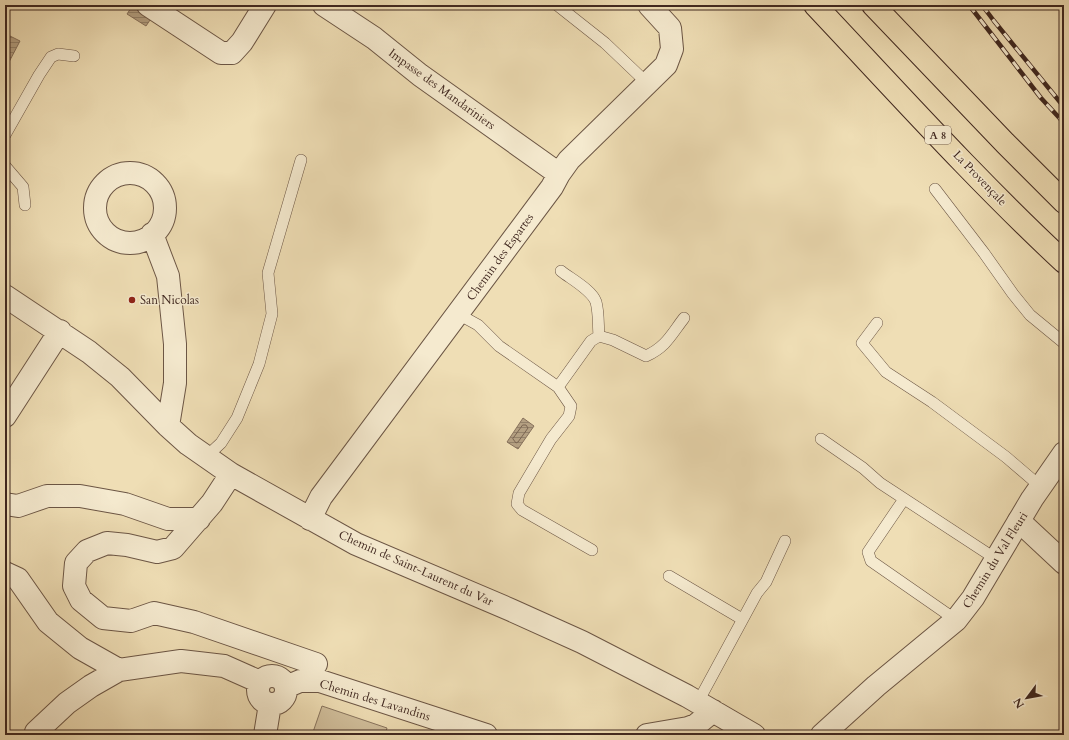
<svg xmlns="http://www.w3.org/2000/svg" width="1069" height="740" font-family="Cardo,serif">
<style>
.green{fill:#d1bf9c;stroke:#88745e}
.water{fill:url(#water-rules);stroke:#86705b}
.lines{fill:none;stroke-linecap:round;stroke-linejoin:round}
.shore{stroke:#7a6451;stroke-width:1}
.service-casing{stroke:#6c5645;stroke-width:12}
.minor-casing{stroke:#6c5645;stroke-width:24}
.tertiary-casing{stroke:#6c5645;stroke-width:24}
.motorway-casing{stroke:#402820;stroke-width:24}
.service{stroke:#f5eacf;stroke-width:11}
.minor{stroke:#f5eacf;stroke-width:22}
.tertiary{stroke:#f5eacf;stroke-width:22}
.motorway{stroke:#efdeb5;stroke-width:22}
.rail-casing{stroke:#402820;stroke-width:4.5}
.rail{stroke:#f5eacf;stroke-width:3;stroke-dasharray:9;stroke-linecap:butt}
.poi-dot{fill:#8f2418;stroke:#f5eacf;stroke-width:1.5}
.labels{text-anchor:middle;dominant-baseline:central;stroke-width:3;stroke-linejoin:round;paint-order:stroke}
.shield{fill:#f5eacf;stroke:#766254;stroke-width:1}
.shield-label{font-size:11px;font-weight:bold;fill:#402820}
.street-label{font-size:12px;fill:#402820;stroke:#f5eacf}
.poi-label{font-size:12px;fill:#402820;stroke:#f5eacf;text-anchor:start}
</style>
<defs>
<pattern id="water-rules" width="6" height="5" patternUnits="userSpaceOnUse"><rect width="6" height="5" fill="#b4a082"/><path d="M0 2.5h6" fill="none" stroke="#94826a"/></pattern>
</defs>
<rect width="100%" height="100%" fill="#efdeb5"/>
<filter id="stains"><feTurbulence type="fractalNoise" baseFrequency=".005" numOctaves="4"/><feColorMatrix values="0 0 0 0 .2 0 0 0 0 .09 0 0 0 0 .02 0 0 0 .5 -.17"/></filter>
<radialGradient id="worn" r=".72"><stop offset=".6" stop-color="#630" stop-opacity="0"/><stop offset="1" stop-color="#630" stop-opacity=".3"/></radialGradient>
<!-- green -->
<path class="green" d="M322,706L387,728L385,735H312Z"/>
<!-- water -->
<path class="water" d="M133,5L152,17L146,26L127,14Z
M6,34L20,41L9,62L5,59V37Z
M523,418L534,426L518,449L507,442Z"/>
<g class="lines">
<!-- shore -->
<path class="shore" d="M523,425H526L528,428L518,442L516,443L513,439Z"/>
<!-- service casing -->
<g class="service-casing">
<path id="service" d="M557,5L605,43L647,83
M5,135L39,75L51,57L58,54L74,56
M5,166L23,187L25,205
M935,189L984,253L1013,294L1030,315L1064,343
M561,271C571,279 592,290 596,302C599,313 598,325 599,336
M458,314L478,325L499,346L558,387L571,406L569,416L551,439L519,493L517,504L522,510L592,550
M877,323L862,343L886,372L932,402L1006,457L1041,487
M558,387L591,341L599,336L613,340L646,356C666,347 671,335 684,318
M821,439L863,468L880,483L996,559
M206,457L221,443L237,418L259,364L272,314L268,273L301,160
M904,499L868,552L871,561L956,620
M669,576L742,619
M698,702L757,593L766,582L785,541"/>
</g>
<!-- minor casing -->
<g class="minor-casing">
<path id="minor" d="M148,5L221,53H232L242,42L265,5
M324,5L374,38L420,75L559,174
M95 208a35 35 0 1 1 70 0a35 35 0 1 1-70 0Z
M152,234L168,276L175,344V383L168,426
M5,296L89,352L120,377L168,426L188,444L231,474L356,544L511,610L582,642L687,696L754,735
M5,416L60,331
M231,474L212,503L173,548L157,552L127,545L107,543L87,551L76,563L74,586L81,600L103,618L131,621L154,613L194,622L316,664
M5,504L18,506L47,496H80L125,504L168,519H199
M310,519L321,497L552,187L559,174L569,160L666,65L672,49L670,28L649,5
M1019,521L1064,563
M5,573L18,579L48,622L80,648L119,670
M258 690a14 14 0 1 1 28 0a14 14 0 1 1-28 0Z
M286,687L300,681H320L486,735
M36,735V732L67,703L91,686L119,670L181,661L224,666L260,682
M265,735L270,704
M647,735L688,728L696,725L713,711"/>
</g>
<!-- tertiary casing -->
<g class="tertiary-casing">
<path id="tertiary" d="M822,735L876,686L956,620L973,598L1032,499L1064,453"/>
</g>
<!-- motorway casing -->
<g class="motorway-casing">
<path id="motorway" d="M815,5C897,92 977,181 1064,262
M873,5L1005,143L1064,202"/>
</g>
<!-- service -->
<use href="#service" class="service"/>
<!-- minor -->
<use href="#minor" class="minor"/>
<!-- tertiary -->
<use href="#tertiary" class="tertiary"/>
<!-- motorway -->
<use href="#motorway" class="motorway"/>
<!-- rail casing -->
<g class="rail-casing">
<path id="rail" d="M969,5L1041,98L1064,123
M982,5L994,21L1064,107"/>
</g>
<!-- rail -->
<use href="#rail" class="rail"/>
</g>
<!-- markers -->
<circle class="poi-dot" cx="132" cy="300" r="4"/>
<g class="labels">
<!-- shield labels -->
<rect class="shield" x="925" y="126" width="26" height="18" rx="3"/>
<g class="shield-label">
<text x="938" y="135">A 8</text>
</g>
<!-- street labels -->
<g class="street-label">
<text transform="translate(442 89) rotate(36)">Impasse des Mandariniers</text>
<text transform="translate(980 178) rotate(46)">La Provençale</text>
<text transform="translate(500 257) rotate(-54)">Chemin des Espartes</text>
<text transform="translate(995 560) rotate(-58)">Chemin du Val Fleuri</text>
<text transform="translate(416 568) rotate(24)">Chemin de Saint-Laurent du Var</text>
<text transform="translate(375 700) rotate(17)">Chemin des Lavandins</text>
</g>
<!-- poi labels -->
<g class="poi-label">
<text x="140" y="300">San Nicolas</text>
</g>
</g>
<!-- margin -->
<rect width="1069" height="740" fill="none" stroke="#efdeb5" stroke-width="20"/>
<rect x="6" y="6" width="1057" height="728" fill="none" stroke="#402820" stroke-width="2"/>
<rect x="10" y="10" width="1049" height="720" fill="none" stroke="#402820"/>
<!-- north arrow -->
<g transform="translate(1027 698) rotate(238)" stroke="#f5eacf" stroke-width="3" paint-order="stroke">
<path d="M0-3L7 15L0 10L-7 15Z" fill="#402820"/>
<text y="-6" font-size="11" font-weight="bold" text-anchor="middle" fill="#402820">N</text>
</g>
<rect width="100%" height="100%" filter="url(#stains)"/>
<rect width="100%" height="100%" fill="url(#worn)"/>
</svg>
